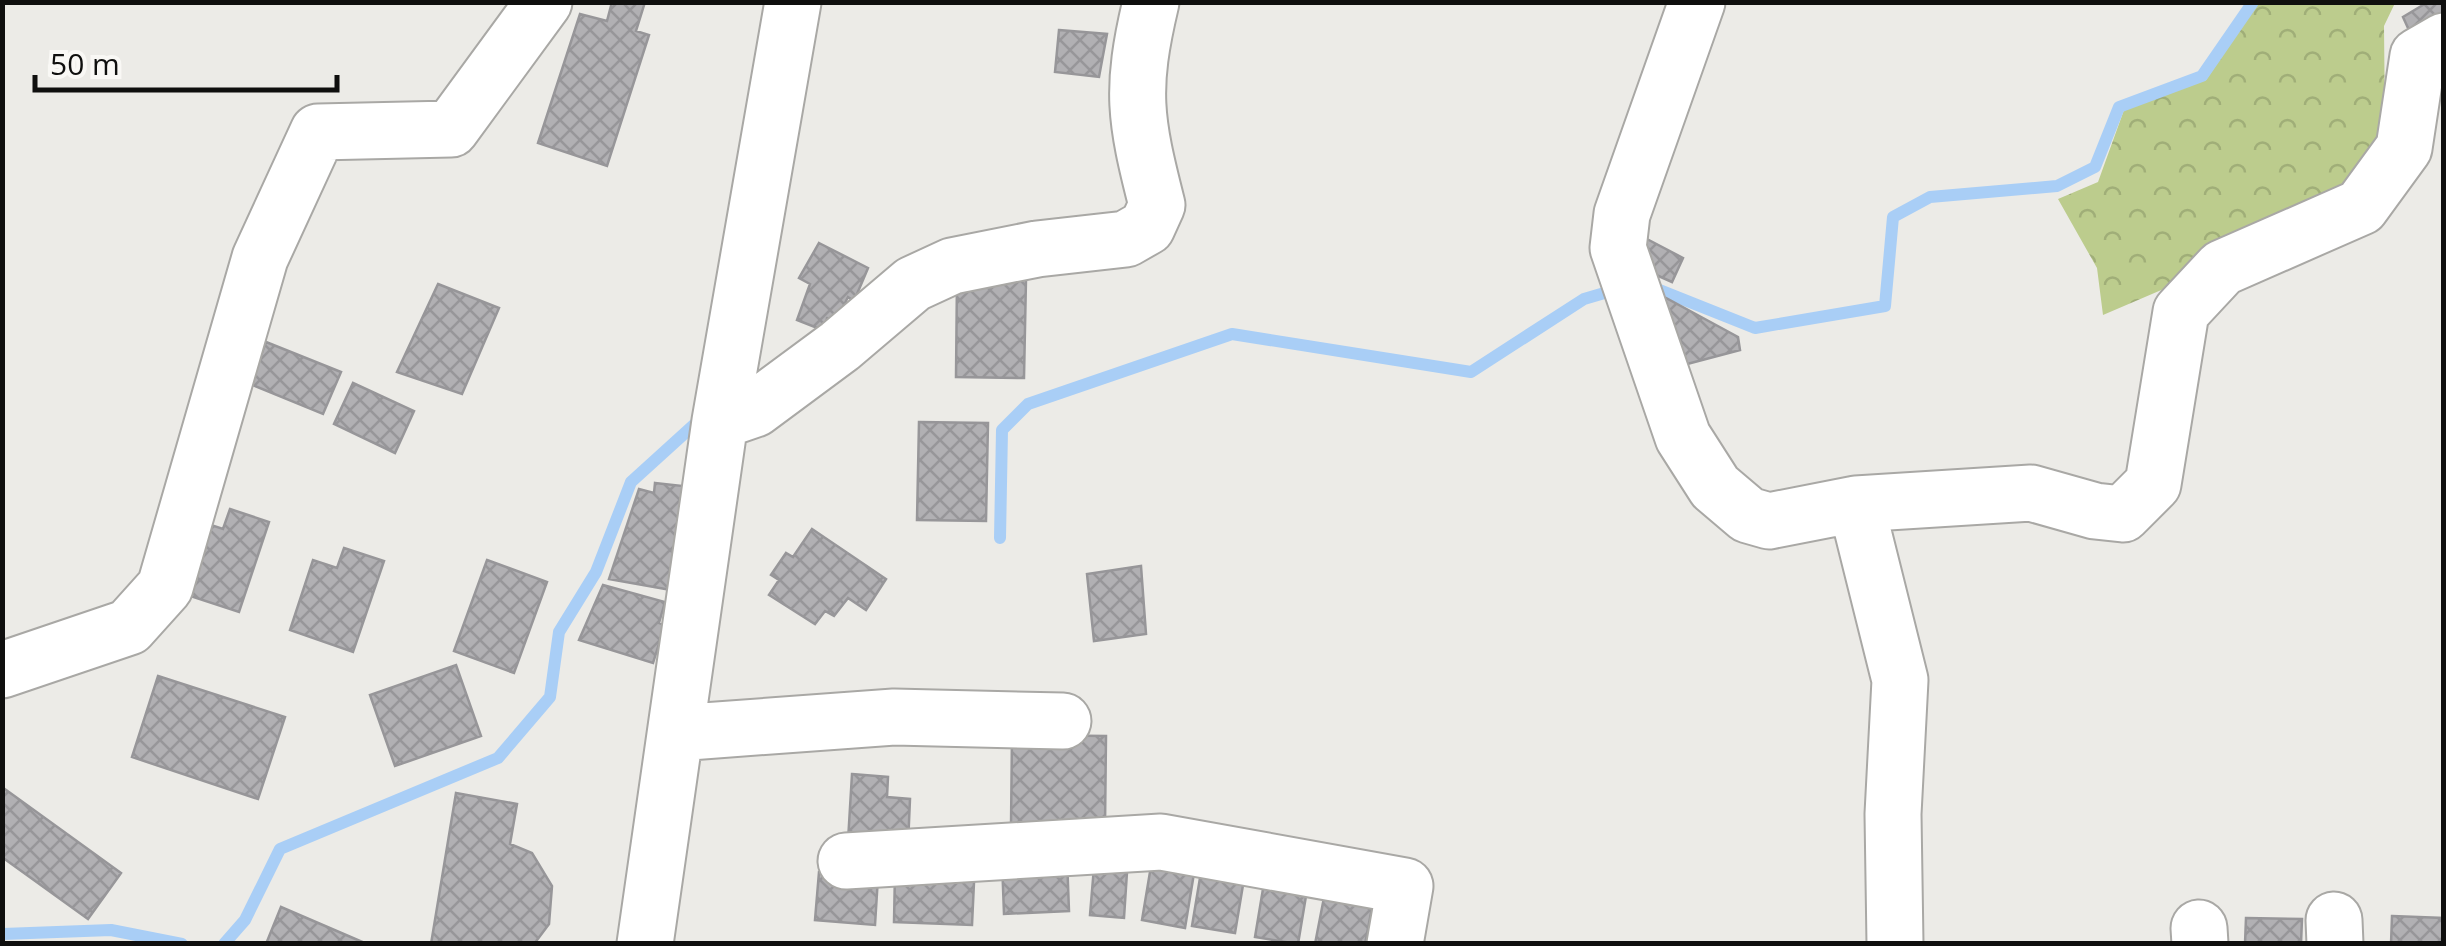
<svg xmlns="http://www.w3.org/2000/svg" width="2446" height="946" font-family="'Open Sans',sans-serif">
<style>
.forest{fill:url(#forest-crowns)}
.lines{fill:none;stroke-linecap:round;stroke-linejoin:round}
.stream{stroke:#a9cef6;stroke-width:12}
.building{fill:url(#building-cross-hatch);stroke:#979699;stroke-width:2.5}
.minor-casing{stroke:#a9a8a5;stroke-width:59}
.minor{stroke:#fff;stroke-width:55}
</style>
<defs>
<pattern id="forest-crowns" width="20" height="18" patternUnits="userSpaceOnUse" patternTransform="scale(2.5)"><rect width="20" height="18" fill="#bccc8d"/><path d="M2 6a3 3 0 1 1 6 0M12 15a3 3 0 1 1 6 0" fill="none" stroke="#a0ae78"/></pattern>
<pattern id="building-cross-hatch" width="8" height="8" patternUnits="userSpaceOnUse" patternTransform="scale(2.5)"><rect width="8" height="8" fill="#b1b0b3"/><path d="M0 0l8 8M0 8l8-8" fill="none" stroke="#979699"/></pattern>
</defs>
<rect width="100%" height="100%" fill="#ecebe7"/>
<!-- forest -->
<path class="forest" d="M2258,3H2395L2384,26L2385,126L2355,183L2197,254L2166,288L2103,315L2097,268L2058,199L2098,182L2124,110L2206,80Z"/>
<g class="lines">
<!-- stream -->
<path class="stream" d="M1647,285L1755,328L1885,306L1893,217L1930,197L2057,186L2095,167L2119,107L2202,76L2253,2
M1000,538L1002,430L1028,404L1232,334L1471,372L1584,299L1618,289
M3,934L111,930L182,944
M224,944L245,920L280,849L498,758L550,697L559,632L596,572L631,482L696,423"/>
</g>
<!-- building -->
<path class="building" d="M612,2H645L636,31L649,35L607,166L538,143L580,14L607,21Z
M2428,2H2444V24L2413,39L2403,17Z
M1059,30L1107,34L1099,77L1055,72Z
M1645,238L1683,258L1672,282L1634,265Z
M819,243L868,268L854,301L848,297L837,319L827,318L825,331L797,320L810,284L799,278Z
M957,278L1026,279L1024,378L956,377Z
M438,284L499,308L462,394L397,372Z
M1653,298H1666L1738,337L1740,350L1676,367Z
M266,342L341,372L323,414L250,384Z
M353,383L414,411L395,453L334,424Z
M919,422L988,423L986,521L917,520Z
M655,483L683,486L671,590L609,579L639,489L654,493Z
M230,509L269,522L239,612L175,591L199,521L223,529Z
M812,529L886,579L866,610L848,598L834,616L825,611L815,624L769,595L779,580L771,575L786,553L793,557Z
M344,548L384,561L353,652L290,630L313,560L337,568Z
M487,560L547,582L514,673L454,651Z
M1141,566L1146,634L1094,641L1087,574Z
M603,585L665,602L659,623L665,625L653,663L579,640Z
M456,665L481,736L395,766L370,695Z
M158,676L285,717L258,799L132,757Z
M1012,735L1106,736L1105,827L1011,826Z
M852,774L888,777L887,797L910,799L908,845L848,841Z
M2,787L121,873L88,919L2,857Z
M456,793L517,804L510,844L532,853L552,886L549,924L534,944H431Z
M1153,854L1196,861L1185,928L1142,920Z
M1095,855L1128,857L1124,918L1090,915Z
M1067,858L1069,911L1004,914L1002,861Z
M1203,860L1246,867L1235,933L1192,926Z
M975,861L972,925L894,922L895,872Z
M1266,871L1309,878L1298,944L1255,937Z
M819,872L878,877L875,925L815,920Z
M1327,882L1375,892L1365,944H1315Z
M281,907L367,944H266Z
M2392,916L2444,918V944H2391Z
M2246,918L2302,919L2301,944H2245Z"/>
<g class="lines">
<!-- minor casing -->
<g class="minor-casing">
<path id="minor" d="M1697,2L1622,214L1618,248L1683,437L1715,487L1748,515L1769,521L1856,504L2031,493L2095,511L2123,514L2153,484L2181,312L2222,268L2361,207L2404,148L2418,56L2444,41
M720,421L755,409L840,346L913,284L952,266L1037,249L1126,239L1147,227L1157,205C1135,119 1130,90 1151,2
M1856,504L1900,680L1893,814L1895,944
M2,670L129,627L165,587L260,258L318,132L451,129L544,2
M676,733L894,717L1063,721
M846,861L1161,842L1405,886L1395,944
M2334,920L2335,944
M2199,928L2200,944
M645,944L720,421L793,2"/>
</g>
<!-- minor -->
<use href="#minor" class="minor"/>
</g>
<!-- border -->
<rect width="2446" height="946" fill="none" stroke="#0f0f0e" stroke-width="10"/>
<!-- scale -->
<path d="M35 75v15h302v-15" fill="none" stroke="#0f0f0e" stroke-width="5"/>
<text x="50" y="75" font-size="30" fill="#0f0f0e" stroke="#f9f8f5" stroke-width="8" paint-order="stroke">50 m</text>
</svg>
